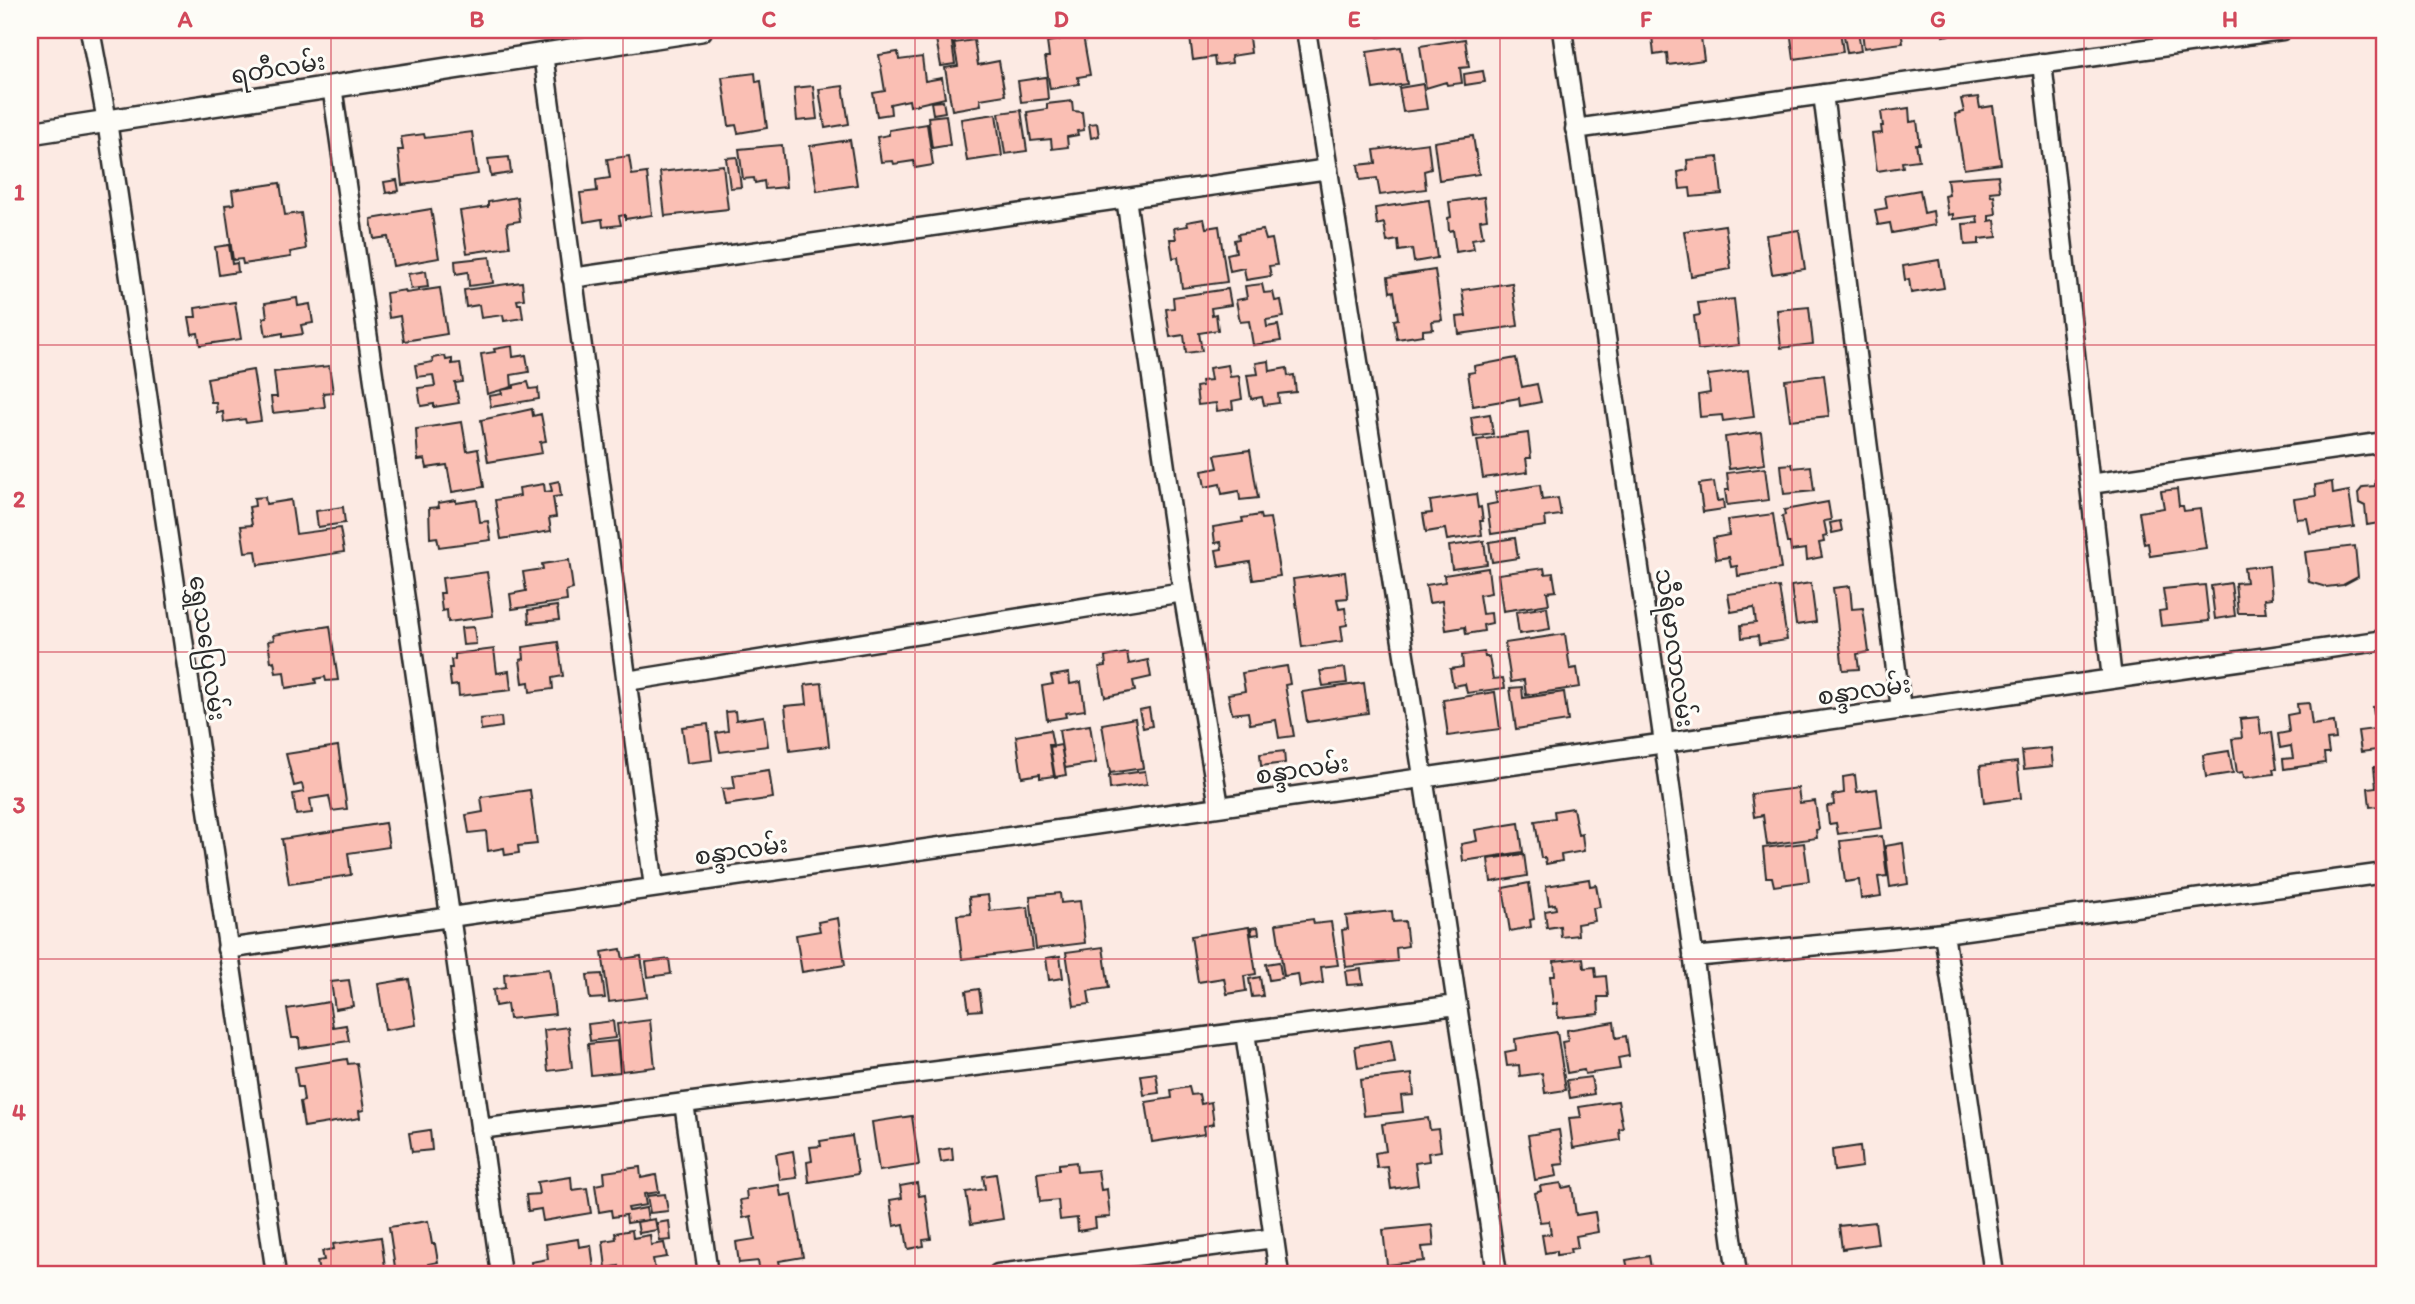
<svg xmlns="http://www.w3.org/2000/svg" width="2415" height="1304" font-family="Itim,'Noto Sans Myanmar',sans-serif">
<style>
.building{fill:#fabfb4;stroke:#2b2b2b;stroke-width:2}
.lines{fill:none;stroke-linecap:round;stroke-linejoin:round}
.minor-casing{stroke:#2b2b2b;stroke-width:23}
.tertiary-casing{stroke:#2b2b2b;stroke-width:26}
.minor{stroke:#fdfcf7;stroke-width:18}
.tertiary{stroke:#fdfcf7;stroke-width:21}
.grid{fill:none;stroke:#d1495b;stroke-width:2;stroke-opacity:0.55}
.labels{text-anchor:middle;dominant-baseline:central;stroke-width:6;stroke-linejoin:round;paint-order:stroke}
.street-label{font-size:24px;fill:#2b2b2b;stroke:#fdfcf7}
.neatline{fill:none;stroke:#d1495b;stroke-width:2.5}
.grid-label{font-size:23px;text-anchor:middle;font-weight:bold;fill:#d1495b}
</style>
<rect width="100%" height="100%" fill="#fceae3"/>
<filter id="ink" filterUnits="userSpaceOnUse"><feTurbulence type="fractalNoise" baseFrequency=".0143" numOctaves="2"/><feDisplacementMap in="SourceGraphic" scale="14" xChannelSelector="R" yChannelSelector="G"/><feConvolveMatrix kernelMatrix="1 2 1 2 8 2 1 2 1" color-interpolation-filters="sRGB"/></filter>
<g filter="url(#ink)">
<!-- building -->
<path class="building" d="M1069,30H1082L1090,75L1078,77L1079,84L1050,89L1045,57H1049L1047,42L1059,40L1057,32Z
M1189,30H1248L1251,53L1231,56L1232,63L1215,65L1214,57L1193,60Z
M1377,30H1402L1403,34L1378,37Z
M1664,30H1700L1704,60L1668,65L1667,53L1654,55L1652,35L1664,33Z
M1725,30H1739L1733,36Z
M1790,30H1840L1843,52L1794,59Z
M1843,30H1858L1861,51L1847,53Z
M1862,30H1901L1903,43L1864,48Z
M1942,30H1977L1943,36Z
M951,36L955,64L941,66L936,39Z
M1465,39L1469,67L1460,68L1462,83L1447,85L1446,82L1426,88L1420,46Z
M974,40L978,65L999,61L1005,95L980,99L981,105L952,110L945,68L958,66L954,43Z
M1401,47L1407,84L1373,89L1367,52Z
M898,52L899,60L922,57L925,81L942,78L945,98L910,106L909,100L890,104L891,114L877,116L873,93L885,91L879,55Z
M1483,71L1485,82L1465,85L1464,74Z
M755,73L756,82L761,81L767,128L738,133L736,125L729,126L722,77Z
M1046,77L1048,99L1021,102L1018,81Z
M1423,84L1427,109L1403,112L1399,88Z
M813,86L817,119L797,121L794,88Z
M843,86L849,124L825,128L819,89Z
M1978,97L1980,108L1993,106L2001,164L1964,169L1955,114L1964,112L1961,99Z
M943,101L945,112L933,114L931,102Z
M1072,101L1073,111L1082,112L1084,130L1077,131L1078,135L1067,137L1068,147L1052,149L1051,139L1031,141L1027,112L1047,109V104Z
M1909,108L1910,122L1917,121L1920,144H1916L1919,160L1902,162L1903,167L1877,171L1872,134L1882,133L1881,126H1883L1881,112Z
M1021,110L1027,151L1005,154L999,113Z
M996,114L1002,156L967,161L961,119Z
M946,115L950,145L932,148L928,117Z
M1097,123L1099,136L1091,138L1089,124Z
M927,124L933,165L915,168L914,161L894,164L893,161L881,162L877,137L889,135V130Z
M472,132L478,174L402,185L398,150H403L401,137L424,134L425,138Z
M1473,136L1479,174L1439,180L1434,142Z
M850,140L857,185L817,191L810,146Z
M1428,143L1431,169L1424,171L1426,189L1380,195L1377,178L1360,180L1358,165L1376,163L1374,150Z
M782,145L786,187L765,189L764,181L755,183L754,178L743,179L739,149Z
M629,156L632,175L647,173L652,215L625,219V215L619,216L621,225L603,227L602,219L584,222L580,193L597,191L596,180L610,178L607,159Z
M509,157L511,173L491,176L488,159Z
M737,157L741,187L730,188L726,158Z
M1718,157L1722,194L1691,197L1690,188L1680,189L1678,172L1688,170L1687,160Z
M723,165L728,209L665,216L660,172Z
M1998,175L2000,191L1990,192L1991,196L1994,195L1996,214L1989,215V221L1995,220L1997,237L1979,239V244L1965,245L1963,224L1978,223L1977,216L1953,219V214L1948,215L1945,196L1949,195L1947,179Z
M397,180L399,191L386,193L384,182Z
M280,183L285,215L301,213L306,249L290,252L291,257L243,264L242,259L233,260L225,205L234,204L232,190Z
M1920,190L1924,213L1933,211L1935,225L1892,233L1890,223L1878,225L1875,210L1887,208L1885,196Z
M517,197L520,221L507,223L510,247L467,253L460,211L488,207V202Z
M1484,197L1487,219L1480,220L1483,237L1472,239L1474,249L1456,252L1453,230L1449,231L1448,218L1451,217L1449,202Z
M1429,200L1437,258L1414,262L1412,249L1399,251L1398,240L1387,242L1384,223L1377,225L1375,208Z
M431,209L439,258L393,266L388,237L374,239L371,219Z
M1204,219L1206,228L1219,226L1227,282L1182,288L1178,257L1173,258L1170,239H1176L1174,228L1188,226L1187,222Z
M1725,225L1731,269L1691,276L1684,231Z
M1263,230L1266,240L1272,239L1277,265L1269,266L1271,276L1246,280L1244,268L1230,271L1227,254L1236,252L1234,240L1239,239L1238,234Z
M1799,230L1805,269L1772,274L1766,235Z
M229,245L232,264L237,263L238,272L219,275L215,247Z
M490,257L493,283L469,286L468,272L456,274L455,261Z
M1939,260L1944,288L1911,293L1909,279L1905,280L1903,266Z
M1435,270L1442,320L1432,321L1433,329L1423,330V335L1397,339L1394,320L1398,319L1394,291L1390,292L1388,277Z
M426,271L428,287L411,289L408,274Z
M522,282L524,299L517,300L518,304H521L523,318L504,321L503,315L481,318L479,305L466,307L464,290Z
M1512,283L1518,326L1459,334L1457,317L1466,316L1462,290Z
M1262,284L1264,293L1273,292L1275,301L1281,300L1284,317L1266,320L1267,327L1278,325L1281,341L1253,345L1249,321L1240,322L1236,300L1247,298L1245,286Z
M440,288L447,334L404,341L400,316L389,318L386,293L405,290L406,293Z
M1228,289L1231,305L1211,308L1212,315L1216,314L1218,330L1199,333L1202,351L1186,353L1184,335L1170,337L1166,309L1174,308L1173,297Z
M297,298L298,306L310,304L313,323L301,325L303,334L283,337V333L266,336L263,318L267,317L265,303Z
M1734,299L1739,345L1698,350L1694,316L1700,315L1698,303Z
M235,302L241,339L200,345L198,333L192,334L189,317H196L195,308Z
M1809,307L1813,344L1781,348L1777,310Z
M512,346L513,357L526,355L529,372L511,375L512,387L487,394L481,354L495,352L494,349Z
M445,356L446,360L452,359V364L460,363L463,382L455,383L459,403L434,407V404L421,406L418,388L435,386L433,375L417,377L415,365L433,362L432,358Z
M1516,358L1522,387L1537,384L1541,402L1520,406L1519,398L1473,406L1468,373L1475,372L1474,366Z
M1269,361L1270,371L1287,368L1288,376L1294,375L1296,392L1278,394L1279,403L1264,405L1262,397L1251,399L1247,375L1258,374L1256,363Z
M1228,365L1230,377L1239,376L1242,399L1232,401L1233,409L1217,411L1216,403L1198,405L1196,387L1202,386L1201,381L1211,380L1209,368Z
M329,366L333,392L323,393L325,407L273,413L271,397H277L274,372Z
M253,370L261,421L246,423L245,419L224,422L223,412L217,413L216,402H211L207,378Z
M1748,370L1754,417L1723,421L1722,415L1700,417L1698,395L1710,393L1708,375Z
M1824,375L1829,416L1790,420L1785,380Z
M528,382L530,389L538,388L539,399L491,407L489,396L502,394L501,390L514,388V385Z
M532,409L533,416L541,414L546,441L540,442L542,453L488,462L481,420Z
M1490,414L1493,434L1474,437L1471,417Z
M462,422L467,451L478,449L484,487L452,492L447,465L427,468L425,459L418,460L416,429Z
M1761,432L1765,464L1729,469L1725,437Z
M1528,433L1531,458H1526L1528,472L1483,478L1477,440Z
M1250,450L1258,498L1240,500L1239,491L1222,494L1220,484L1205,487L1202,471L1218,468L1215,455Z
M1792,464L1793,468L1811,466L1814,491L1784,494L1781,465Z
M1765,468L1769,500L1727,505L1725,490H1729L1727,473Z
M2385,480V522L2367,525L2365,506L2359,503L2358,493L2363,487L2375,486V481Z
M559,481L561,496L553,497L556,517L549,518L551,531L501,539L495,500L520,496L519,488L544,484L545,492L552,491L550,483Z
M1714,482L1717,501L1723,500L1724,509L1703,512L1699,484Z
M2332,482L2333,494L2349,491L2354,527L2310,533L2307,518L2297,519L2294,499L2316,496L2315,485Z
M1540,485L1542,500L1558,498L1561,515L1545,517L1546,526L1491,534L1487,505L1497,503L1495,492Z
M2177,489L2179,506H2183L2184,511L2200,509L2206,548L2150,556L2148,543L2144,544L2139,512L2164,508L2161,491Z
M1476,494L1478,508L1481,507L1483,521H1480L1482,535L1447,540L1445,529L1426,532L1423,514L1432,513L1430,501Z
M265,497L266,504L291,500L296,534L340,528L344,552L258,565L256,551L245,552L241,526L252,525L249,507L255,506L254,498Z
M456,500V503L477,500L480,522L488,521L491,540L439,547L437,537L430,538L429,508L439,507L438,503Z
M1828,502L1831,520L1824,521L1827,536L1823,537L1824,542L1819,543L1822,557L1807,560L1806,549L1791,551L1790,543H1787L1782,516L1785,515L1784,510Z
M343,507L345,523L318,527L316,511Z
M1773,514L1781,569L1738,576L1737,566L1731,567L1729,557L1716,559L1713,538L1729,535L1727,520Z
M1260,515L1261,519L1270,518L1280,576L1253,580L1250,562L1219,567L1216,550L1222,549L1221,542L1215,543L1213,527L1243,522L1242,518Z
M1840,521L1842,531L1832,533L1830,523Z
M1515,538L1518,558L1492,562L1489,542Z
M1484,541L1487,564L1452,569L1449,546Z
M2355,546L2358,577L2343,585L2326,587L2309,582L2305,552Z
M569,560L573,589L566,591L567,601L512,609L510,594L526,591L523,572L543,569L542,564Z
M2269,565L2272,598L2264,599L2266,613H2238L2235,583L2246,582L2244,568Z
M1488,568L1491,593L1479,595L1482,614L1491,613L1492,623L1483,625L1484,631L1466,634L1465,627L1446,630L1442,601L1429,603L1426,585L1445,582L1444,575Z
M1544,568L1545,574L1553,573L1556,591L1547,592L1549,604L1503,611L1498,574Z
M487,572L493,616L448,622L447,610L442,611L440,593H444L442,578Z
M1345,572L1348,598L1337,599L1339,609L1345,608L1347,625L1341,626L1343,641L1302,647L1293,579Z
M1811,583L1816,622L1796,625L1791,586Z
M2231,583L2235,616L2215,619L2211,586Z
M2205,585L2209,621L2161,626L2159,611L2166,610L2163,589Z
M1850,586L1852,609L1863,608L1869,652L1857,654L1859,669L1843,670L1833,588Z
M1779,587L1787,640L1759,644L1758,636L1742,638L1741,625L1756,623L1754,608L1731,612L1728,594Z
M557,606L559,620L529,623L528,610Z
M1547,607L1550,629L1519,634L1516,612Z
M330,626L338,680L326,681L325,677L315,679L316,683L286,688L284,672L276,673L274,661L271,662L268,641L274,640L273,635Z
M474,627L476,644L463,645L461,628Z
M1565,634L1570,669L1577,668L1580,687L1526,695L1524,680L1511,682L1505,643Z
M558,642L563,676L552,678L553,689L530,692L529,682L523,683L520,660L524,659L523,647Z
M494,649L497,673L509,671L511,690L459,696L458,685L451,686L449,668H452L451,660L455,659V654Z
M1484,652L1485,657H1489L1493,679L1503,678L1505,688L1467,693L1465,684L1453,686L1450,669L1463,667L1462,655Z
M1127,653L1129,664L1148,660L1151,677L1133,681L1135,691L1105,697L1099,667L1106,666L1105,657Z
M1287,666L1290,684L1285,685L1294,736L1279,738L1276,720L1250,724L1248,712L1232,714L1228,694L1245,691L1242,673Z
M1345,668L1347,683L1323,686L1320,671Z
M1069,673L1070,684L1081,682L1085,710L1065,713L1066,717L1047,720L1042,686L1053,684L1051,676Z
M822,683L829,746L790,751L785,706L807,704L805,685Z
M1364,683L1368,713L1307,722L1302,692Z
M1522,687L1523,698L1564,692L1568,721L1516,729L1510,688Z
M1495,692L1500,729L1448,736L1443,700Z
M2381,698H2385V745L2378,746L2373,707L2382,706Z
M2309,703L2312,725L2334,722L2336,739L2327,740L2329,753H2324L2325,763L2284,769L2283,759L2293,758L2291,746L2280,748L2278,734L2289,732L2287,715L2298,713L2297,704Z
M1149,708L1152,726L1143,728L1139,710Z
M735,711L736,720L764,716L768,746L720,752L716,733L728,731L726,712Z
M501,717L502,727L481,730L480,719Z
M2259,717L2261,734L2272,732L2277,769H2273L2274,774L2244,778L2243,772L2237,773L2232,739L2242,738L2240,719Z
M1135,718L1143,768L1110,773L1102,724Z
M708,724L712,760L687,763L682,727Z
M1090,725L1096,763L1065,768L1059,730Z
M2374,729L2377,750L2361,752L2358,731Z
M1050,730L1053,745H1049L1054,776L1040,778V774L1022,777L1016,736Z
M1061,745L1066,775L1055,777L1050,747Z
M338,746L347,809L332,811L329,796L310,799L312,813L296,815L293,794L304,792L302,784L294,786L286,754Z
M2051,748L2053,766L2024,769L2022,751Z
M1284,751L1285,763L1261,766L1260,754Z
M2229,751L2233,773L2206,777L2203,755Z
M2017,762L2021,798L1984,803L1980,766Z
M2385,766V812H2380L2379,806L2370,807L2368,788L2376,787L2374,767Z
M769,770L773,798L725,805L722,789L735,788L733,775Z
M1145,771L1147,784L1110,789L1109,776Z
M1855,775L1857,792L1877,789L1882,828L1838,834L1836,823L1829,824L1827,806L1834,805L1833,795L1844,793L1843,777Z
M1798,788L1800,803L1815,801L1819,829L1816,830L1817,838L1767,845L1763,815L1754,817L1751,794Z
M530,790L537,844L518,846L519,853L505,855L504,848L488,851L486,831L469,833L466,815L483,812L481,797Z
M1573,808L1578,835L1582,834L1584,851L1561,855L1562,861L1546,864L1545,858H1541L1535,821L1555,818L1554,811Z
M385,823L389,847L348,853L351,875L289,884L282,839Z
M1519,823L1523,852L1463,861L1461,844L1477,841L1475,830Z
M1882,836L1887,876L1878,877L1881,896L1861,899L1859,880L1845,882L1840,841Z
M1804,843L1809,881L1774,886L1772,877H1766L1763,848Z
M1903,843L1908,884L1890,887L1885,846Z
M1524,854L1527,876L1491,882L1488,859Z
M1589,879L1590,886L1596,885L1600,907L1593,908L1595,921L1577,924L1578,935L1561,937L1560,926L1547,928L1545,911L1556,909L1555,904L1549,905L1546,886Z
M1529,883L1534,919L1530,920L1531,927L1510,931L1503,888Z
M1060,893L1061,903L1080,901L1085,943L1036,949L1030,896Z
M988,895L990,911L1028,907L1033,950L962,959L957,915L971,914L969,897Z
M1392,911L1393,922L1405,921L1408,946L1396,948L1397,961L1346,967L1342,930L1348,929L1346,916Z
M838,918L845,965L802,972L796,935L820,931L818,922Z
M1313,919L1314,924L1331,922L1338,965L1321,967L1323,983L1300,987L1298,974L1284,976L1276,924Z
M1249,927L1256,974L1244,976L1246,991L1227,994L1224,978L1198,982L1191,936Z
M1258,927L1259,934L1252,935L1251,928Z
M1103,947L1109,988L1088,991L1090,1004L1074,1006L1066,952Z
M621,949L623,959L641,956L647,997L609,1002L602,952Z
M1060,956L1063,978L1049,980L1046,958Z
M1583,958L1584,968L1595,967L1596,977L1606,976L1608,997H1598L1599,1014L1558,1018L1557,1003L1553,1004L1550,976H1555L1554,961Z
M669,959L671,974L648,977L646,962Z
M1279,962L1282,978L1269,980L1266,964Z
M549,969L555,1014L509,1019L507,1004L495,1006L493,990L505,988L504,974Z
M1361,969L1363,984L1347,985L1345,971Z
M602,974L605,998L590,999L587,975Z
M1260,977L1263,996L1252,997L1249,979Z
M409,979L416,1025L385,1030L378,984Z
M349,980L353,1006L335,1009L331,982Z
M979,989L982,1010L969,1011L966,991Z
M329,1002L333,1027L346,1025L349,1041L300,1048L299,1038H292L287,1009Z
M650,1020L655,1067L622,1071L617,1024Z
M613,1021L615,1038L590,1041L588,1024Z
M1614,1022L1616,1038L1626,1036L1629,1056L1618,1058L1620,1069L1585,1074L1584,1070L1567,1073L1562,1042L1568,1041L1567,1030Z
M568,1027L572,1068L548,1071L544,1030Z
M1557,1032L1566,1090L1545,1093L1542,1073L1520,1076L1519,1065L1507,1066L1505,1052L1516,1050L1515,1039Z
M1391,1040L1395,1063L1358,1068L1355,1046Z
M617,1041L620,1072L591,1075L588,1044Z
M347,1059L348,1064L357,1063L364,1110L359,1111L360,1118L304,1127L300,1102L304,1101L302,1087H298L295,1067Z
M1156,1073L1159,1093L1144,1095L1141,1075Z
M1412,1074L1414,1095L1401,1096L1403,1112L1364,1116L1360,1080Z
M1591,1077L1594,1094L1570,1098L1567,1080Z
M1189,1087L1191,1095L1199,1094L1201,1104L1211,1102L1214,1124L1204,1126L1205,1134L1152,1142L1146,1102L1172,1098L1171,1090Z
M1618,1101L1623,1128L1619,1129L1620,1140L1573,1148L1569,1118L1581,1117L1579,1107Z
M912,1116L919,1165L879,1171L872,1122Z
M1428,1118L1430,1130L1438,1129L1441,1151L1428,1153L1429,1161L1415,1163L1418,1185L1391,1189L1388,1167L1377,1168L1375,1153L1386,1151L1382,1124Z
M430,1130L432,1150L412,1152L409,1133Z
M1559,1130L1564,1164L1555,1165L1557,1176L1535,1180L1528,1135Z
M852,1136L858,1174L809,1182L807,1162L812,1161L810,1147L821,1146L820,1141Z
M1860,1146L1862,1167L1834,1171L1832,1150Z
M952,1148L953,1160L941,1162L939,1150Z
M793,1151L797,1178L780,1180L776,1154Z
M1076,1162L1077,1172L1098,1170L1101,1190L1107,1189L1110,1217L1095,1218L1096,1228L1078,1231L1077,1218L1060,1220L1058,1200L1040,1202L1037,1173L1059,1170V1164Z
M640,1167L641,1178L656,1175L659,1192L644,1194L646,1205L628,1208L629,1211L646,1208L648,1220L627,1223L626,1215L612,1217L611,1210L599,1212L595,1185L605,1183L604,1172Z
M996,1174L1003,1219L971,1224L966,1192L985,1189L983,1176Z
M571,1177L572,1190L587,1188L591,1213L543,1221L541,1209L528,1211L526,1195L539,1194L537,1182Z
M917,1183L919,1196L925,1195L931,1239L923,1240L924,1246L908,1249L904,1224L894,1226L890,1200L902,1198L900,1186Z
M1561,1183L1562,1188L1572,1186L1576,1215L1595,1212L1598,1232L1576,1236L1578,1248L1570,1249L1571,1253L1557,1255V1251L1545,1253L1542,1235L1551,1234L1549,1221L1540,1222L1535,1193L1541,1191L1540,1186Z
M779,1185L781,1196L792,1194L803,1257L779,1261L781,1270L760,1273L758,1261L739,1263L736,1242L755,1239L751,1216L743,1218L740,1200L747,1199L746,1190Z
M665,1194L668,1211L650,1213L647,1196Z
M655,1219L657,1230L639,1233L637,1222Z
M428,1221L432,1244H435L438,1262L428,1264L430,1273L396,1274L389,1227Z
M669,1221L671,1240L660,1241L657,1223Z
M1875,1222L1878,1244L1842,1249L1839,1226Z
M1432,1225L1434,1246L1422,1247L1424,1261L1387,1265L1383,1230Z
M632,1230L633,1238L650,1235L651,1245L664,1243L667,1257L653,1259L655,1270L620,1274L619,1266L606,1268L603,1241L616,1239L615,1233Z
M381,1237L386,1274H319L317,1261L324,1260L322,1251L334,1249L333,1244Z
M578,1239L579,1247L591,1245L594,1268L582,1270L583,1274H532L531,1262L548,1259L546,1244Z
M1649,1256L1652,1274H1629L1626,1260Z"/>
<g class="lines">
<!-- minor casing -->
<g class="minor-casing">
<path id="minor" d="M90,30L107,121L276,1274
M1306,30L1423,776L1497,1274
M1562,30L1664,743L1737,1274
M543,54L654,887
M2042,63L2112,679
M332,86L501,1274
M1823,94L1901,709
M1575,129L2282,30
M1126,198L1183,592L1219,806
M572,278L1328,169
M2090,484L2385,442
M627,681L1183,592
M1944,933L1994,1274
M227,949L2385,640
M1693,957L1944,933L2385,873
M1245,1032L1279,1274
M684,1103L708,1274
M480,1129L1457,1005
M998,1274L1274,1238"/>
</g>
<!-- tertiary casing -->
<g class="tertiary-casing">
<path id="tertiary" d="M30,133L701,30"/>
</g>
<!-- minor -->
<use href="#minor" class="minor"/>
<!-- tertiary -->
<use href="#tertiary" class="tertiary"/>
</g>
</g>
<!-- grid -->
<path class="grid" d="M331,30V1274M623,30V1274M915,30V1274M1208,30V1274M1500,30V1274M1792,30V1274M2084,30V1274M30,345H2385M30,652H2385M30,959H2385"/>
<g class="labels">
<!-- street labels -->
<g class="street-label">
<text transform="translate(278 68) rotate(-9)">ရတီလမ်း</text>
<text transform="translate(208 648) rotate(82)">ရွှေသပြေလမ်း</text>
<text transform="translate(1675 648) rotate(82)">သီရိမာလာလမ်း</text>
<text transform="translate(1864 690) rotate(-8)">စန္ဒာလမ်း</text>
<text transform="translate(1302 769) rotate(-8)">စန္ဒာလမ်း</text>
<text transform="translate(741 850) rotate(-8)">စန္ဒာလမ်း</text>
</g>
</g>
<!-- margin -->
<rect width="2415" height="1304" fill="none" stroke="#fdfcf7" stroke-width="77"/>
<rect x="38" y="38" width="2338" height="1228" class="neatline"/>
<g class="grid-label">
<text x="185" y="27">A</text>
<text x="477" y="27">B</text>
<text x="769" y="27">C</text>
<text x="1061" y="27">D</text>
<text x="1354" y="27">E</text>
<text x="1646" y="27">F</text>
<text x="1938" y="27">G</text>
<text x="2230" y="27">H</text>
<text x="19" y="200">1</text>
<text x="19" y="507">2</text>
<text x="19" y="813">3</text>
<text x="19" y="1120">4</text>
</g>
</svg>
